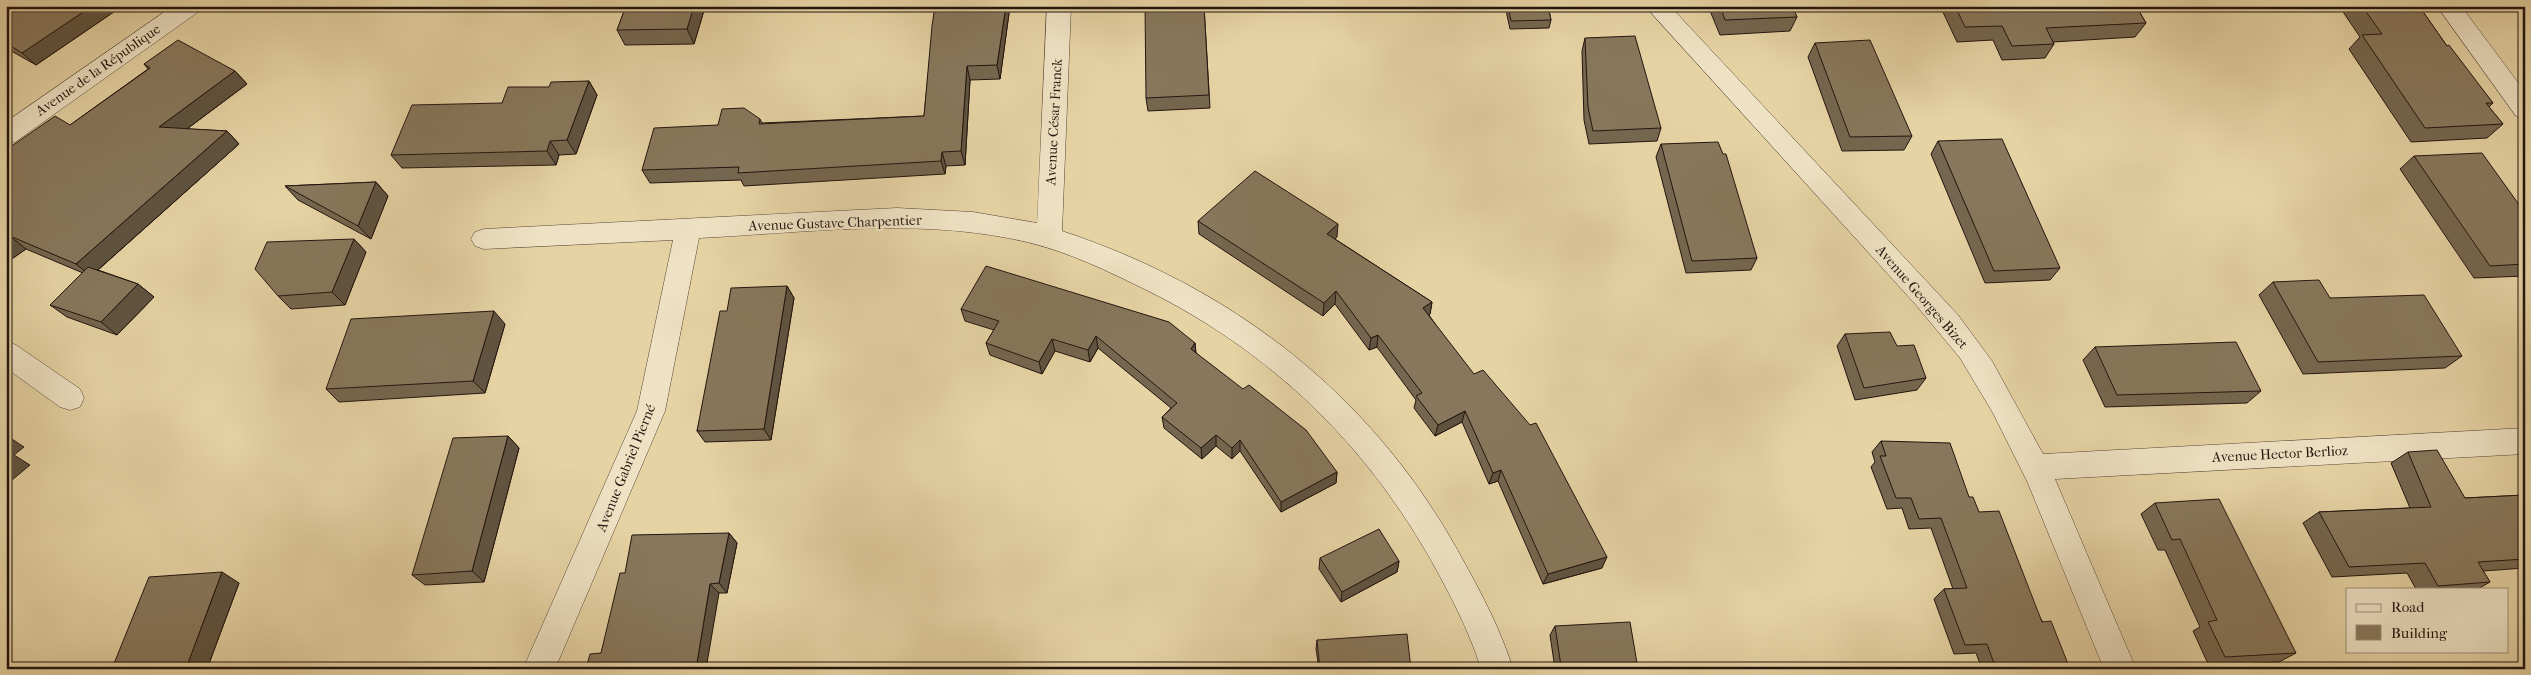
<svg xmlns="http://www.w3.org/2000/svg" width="2531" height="675" font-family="'IM FELL French Canon',serif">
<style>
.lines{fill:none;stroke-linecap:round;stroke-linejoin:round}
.minor-casing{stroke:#534434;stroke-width:1}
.minor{fill:#efe2c4;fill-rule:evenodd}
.wall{fill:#75664f;stroke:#22140f}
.shaded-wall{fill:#5f5340;stroke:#22140f}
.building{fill:#88775c;stroke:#22140f}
.labels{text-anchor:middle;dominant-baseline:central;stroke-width:4.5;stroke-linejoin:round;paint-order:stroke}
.street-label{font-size:14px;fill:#22140f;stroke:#efe2c4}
</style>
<rect width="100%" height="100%" fill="#e6d3a4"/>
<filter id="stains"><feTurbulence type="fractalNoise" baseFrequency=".004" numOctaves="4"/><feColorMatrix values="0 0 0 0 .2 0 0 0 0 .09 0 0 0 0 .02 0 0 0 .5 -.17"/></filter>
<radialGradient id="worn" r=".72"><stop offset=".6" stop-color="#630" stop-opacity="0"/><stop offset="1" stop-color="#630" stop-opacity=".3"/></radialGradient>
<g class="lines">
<!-- minor casing -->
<g class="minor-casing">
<path id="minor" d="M173,6H201L198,12L15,142L6,144V122Z
M1047,6H1071L1062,231C1237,289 1377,399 1464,562C1483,596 1501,631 1513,669H1481C1472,639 1458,611 1444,584C1373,448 1270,348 1132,283C1093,264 1055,247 1013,239C910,218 802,233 699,238L665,411L555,669H523L637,411L673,240L484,249L475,246L471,239L475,232L484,229L897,208L973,212L1037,223Z
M1645,6H1670L1958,315L1992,361L2043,454L2525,428V454L2055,479L2136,669H2104L2027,481L1993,413L1960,358L1916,305Z
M2437,6H2461L2525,92V119L2516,116Z
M6,341L16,345L80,389L84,398L80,407L70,410L60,407L6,368Z"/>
</g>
<!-- minor -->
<use href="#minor" class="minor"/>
</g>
<!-- wall -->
<path class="wall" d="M6,6H120L121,7L36,65L6,48Z
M626,6H705V7L694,44L625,45L617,30Z
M935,6H1010L1000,79L970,80L965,165L946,166L945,174L744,186L741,180L650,183L642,170L718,125L760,119L762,123L924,116Z
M1204,6L1210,108L1148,111L1146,98Z
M1505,6H1548L1551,20L1549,28L1510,29Z
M1708,6H1792L1797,17L1790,31L1720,35Z
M1940,6H2136L2146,23L2135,37L2053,42L2054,44L2045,58L2002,60L1993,40L1957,42Z
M2339,6H2419L2447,46L2493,103L2489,107L2503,124L2487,138L2411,142L2349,49L2360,37Z
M1585,38L1661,128L1657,141L1589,144L1584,120L1582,51Z
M1815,43L1912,136L1904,150L1842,151L1808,57Z
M144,64L235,71L247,84L187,129L227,131L239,144L98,270L138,284L154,297L117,335L67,317L50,305L83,273L26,249L6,263V150L70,125L148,69Z
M589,81L597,95L576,154L559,155L556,165L402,168L391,155L502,103L549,87Z
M1938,141L2060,268L2050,280L1985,283L1931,154Z
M1661,144L1757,258L1751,270L1686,273L1656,157Z
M2414,156L2525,213V276L2474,278L2400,169Z
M376,182L388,196L371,239L298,200L285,186Z
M1198,221L1337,237L1335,239L1432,302L1430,314L1429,315L1602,568L1543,584L1498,481L1489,484L1462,422L1435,436L1414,408L1416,400L1377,347L1369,350L1335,304L1323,316L1199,234Z
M354,239L366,252L345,305L291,309L278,296Z
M2273,282L2330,298L2462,356L2445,368L2303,374L2259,295Z
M787,286L794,298L771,440L705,442L697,431L727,311Z
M961,309L1195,343L1196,353L1337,472L1336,483L1281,512L1240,451L1232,459L1216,446L1202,459L1164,428L1162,417L1171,408L1098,348L1090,362L1055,351L1042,374L990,355L986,343L994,330L965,321Z
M505,324L485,393L339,402L326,389Z
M1845,334L1897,346L1926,378L1917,390L1855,400L1837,346Z
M2095,347L2261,391L2247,403L2105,407L2083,360Z
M508,436L519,448L484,582L425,585L412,575Z
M1881,441L1969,497L1979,512L2070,669H1982L1976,653L1954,654L1934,599L1944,589H1953L1931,528L1909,529L1902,508L1887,509L1871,467L1875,462L1872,452Z
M2408,452L2465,498L2525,495V568L2483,571L2490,582L2478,589H2416L2407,573L2332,577L2303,523L2319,512L2410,508L2391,463Z
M2155,503L2296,653L2279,662L2209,666L2193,631L2200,627L2165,550H2158L2141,514Z
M729,533L737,543L727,593H719L601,653L625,573Z
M1320,558L1399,561L1397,572L1341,602L1319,569Z
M239,583L207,669H118L113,666Z
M1555,626L1638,669H1555L1550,635Z
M1317,640L1411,669H1319L1316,649Z"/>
<!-- shaded-wall -->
<path class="shaded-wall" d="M92,6H120L121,7L36,65L22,53Z
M694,6L705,7L694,44L687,29Z
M1006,6H1010L1000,79L997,65Z
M967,66L970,80L965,165L961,151Z
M235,71L247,84L172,140L159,127Z
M589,81L597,95L576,154L567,140Z
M227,131L239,144L91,276L76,264Z
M550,141L559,155L556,165L547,151Z
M942,152L946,166L945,174L941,161Z
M376,182L388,196L371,239L358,226Z
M1338,224L1337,237L1327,247V234Z
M10,236L26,249L6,263V239Z
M354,239L366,252L345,305L332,292Z
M138,284L154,297L117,335L101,322Z
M787,286L794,298L771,440L764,429Z
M1336,291L1335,304L1323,316L1324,303Z
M1432,302L1430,314L1421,320L1423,308Z
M494,311L505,324L485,393L473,381Z
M1378,335L1377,347L1369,350L1371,338Z
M1096,336L1098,348L1090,362L1088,350Z
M1052,339L1055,351L1042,374L1039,362Z
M1195,343L1196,355L1191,349Z
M1465,411L1462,422L1435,436L1438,425Z
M6,435L24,447L14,455L30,465L6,485Z
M1216,435V446L1202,459L1201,448Z
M508,436L519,448L484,582L472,571Z
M1240,440V451L1232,459V448Z
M1501,470L1498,481L1489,484L1493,473Z
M1337,472L1336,483L1281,512V502Z
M729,533L737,543L727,593L719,583Z
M1607,557L1602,568L1543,584L1548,574Z
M1399,561L1397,572L1341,602L1342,592Z
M222,572L239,583L207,669H199L188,663Z
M710,584L719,593L706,669H696Z"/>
<!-- building -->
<path class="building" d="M6,6H92L22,53L6,43Z
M626,6H694L687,29L617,30Z
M935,6H1006L997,65L967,66L961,151L942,152L941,161L738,173L739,167L642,170L654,128L718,125L722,109L744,108L760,119L759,124L924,116L932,26Z
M1145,6H1204L1209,95L1146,98Z
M1508,6H1548L1551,20L1511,21Z
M1720,6H1792L1797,17L1725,20Z
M1955,6H2136L2146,23L2046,28L2054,44L2012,46L2002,26L1965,27Z
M2362,6H2419L2447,46L2449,45L2493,103H2486L2503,124L2425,128L2362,35L2382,34Z
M1635,36L1661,128L1593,131L1588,107L1585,38Z
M178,40L235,71L159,127L227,131L76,264L10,236L6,239V150L55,116L70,125L150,68L144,64Z
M1870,40L1912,136L1850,137L1815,43Z
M589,81L567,140L550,141L547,151L391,155L412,105L502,103L508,87H549L551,82Z
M2002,139L2060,268L1994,271L1938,141Z
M1718,142L1723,154H1726L1757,258L1692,261L1661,144Z
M2482,153L2525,213V264L2490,266L2414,156Z
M1255,171L1338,224L1327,234L1432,302L1423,308L1474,374L1483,370L1530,425L1536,423L1607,557L1548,574L1501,470L1493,473L1465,411L1438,425L1416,396L1422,393L1378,335L1371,338L1336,291L1324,303L1198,221Z
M376,182L358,226L285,186Z
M354,239L332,292L278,296L255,269L267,242Z
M986,266L1169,322L1195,343L1191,349L1243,389L1249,385L1306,430L1337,472L1281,502L1240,440L1232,448L1216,435L1201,448L1162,417L1177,403L1096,336L1088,350L1052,339L1039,362L986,343L999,321L961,309Z
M88,267L138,284L101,322L50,305Z
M2319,280L2330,298L2424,295L2462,356L2318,362L2273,282Z
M787,286L764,429L697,431L720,311H727L731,288Z
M494,311L473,381L326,389L351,319Z
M1890,332L1897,346L1914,345L1926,378L1864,388L1845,334Z
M2236,342L2261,391L2117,395L2095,347Z
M508,436L472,571L412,575L453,438Z
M1881,441L1950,443L1969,497H1973L1979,512L1999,511L2042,622L2051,621L2070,669H1996L1987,644L1965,645L1944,589L1967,588L1941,518L1919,519L1911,498H1896L1880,456H1886Z
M2437,450L2465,498L2525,495V559L2478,562L2490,582L2438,586L2425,563L2349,567L2319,512L2431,507L2408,452Z
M6,451L11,454L6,458Z
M2219,499L2296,653L2225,657L2208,622L2217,620L2197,576L2180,539L2172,540L2155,503Z
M1379,529L1399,561L1342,592L1320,558Z
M729,533L719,583L710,584L696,669H586L590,654L601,653L620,573H625L632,535Z
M222,572L188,663L113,666L149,577Z
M1630,622L1638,669H1570L1569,666H1561L1555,626Z
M1407,634L1411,669H1320L1317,640Z"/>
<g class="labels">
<!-- street labels -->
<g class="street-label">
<text transform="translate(98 70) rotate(-35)">Avenue de la République</text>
<text transform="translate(1054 122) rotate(-87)">Avenue César Franck</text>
<text transform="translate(835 223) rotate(-2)">Avenue Gustave Charpentier</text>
<text transform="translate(1922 297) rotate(49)">Avenue Georges Bizet</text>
<text transform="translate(2280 454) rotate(-3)">Avenue Hector Berlioz</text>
<text transform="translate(626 468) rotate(-68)">Avenue Gabriel Pierné</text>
</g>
</g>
<!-- margin -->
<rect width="2531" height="675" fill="none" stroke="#e6d3a4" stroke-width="25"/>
<rect x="8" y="8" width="2516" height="660" fill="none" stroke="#22140f" stroke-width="2.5"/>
<rect x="12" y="12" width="2506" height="650" fill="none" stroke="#22140f"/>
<!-- legend -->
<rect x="2346" y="588" width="162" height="65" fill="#efe2c4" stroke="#9d907c"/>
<rect x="2356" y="604" width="25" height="8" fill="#efe2c4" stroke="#9d907c"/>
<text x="2391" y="612" font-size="15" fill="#22140f">Road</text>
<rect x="2356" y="625" width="25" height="15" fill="#88775c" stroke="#9d907c"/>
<text x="2391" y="638" font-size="15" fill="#22140f">Building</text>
<rect width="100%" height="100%" filter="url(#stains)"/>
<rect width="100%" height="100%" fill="url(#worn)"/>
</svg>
